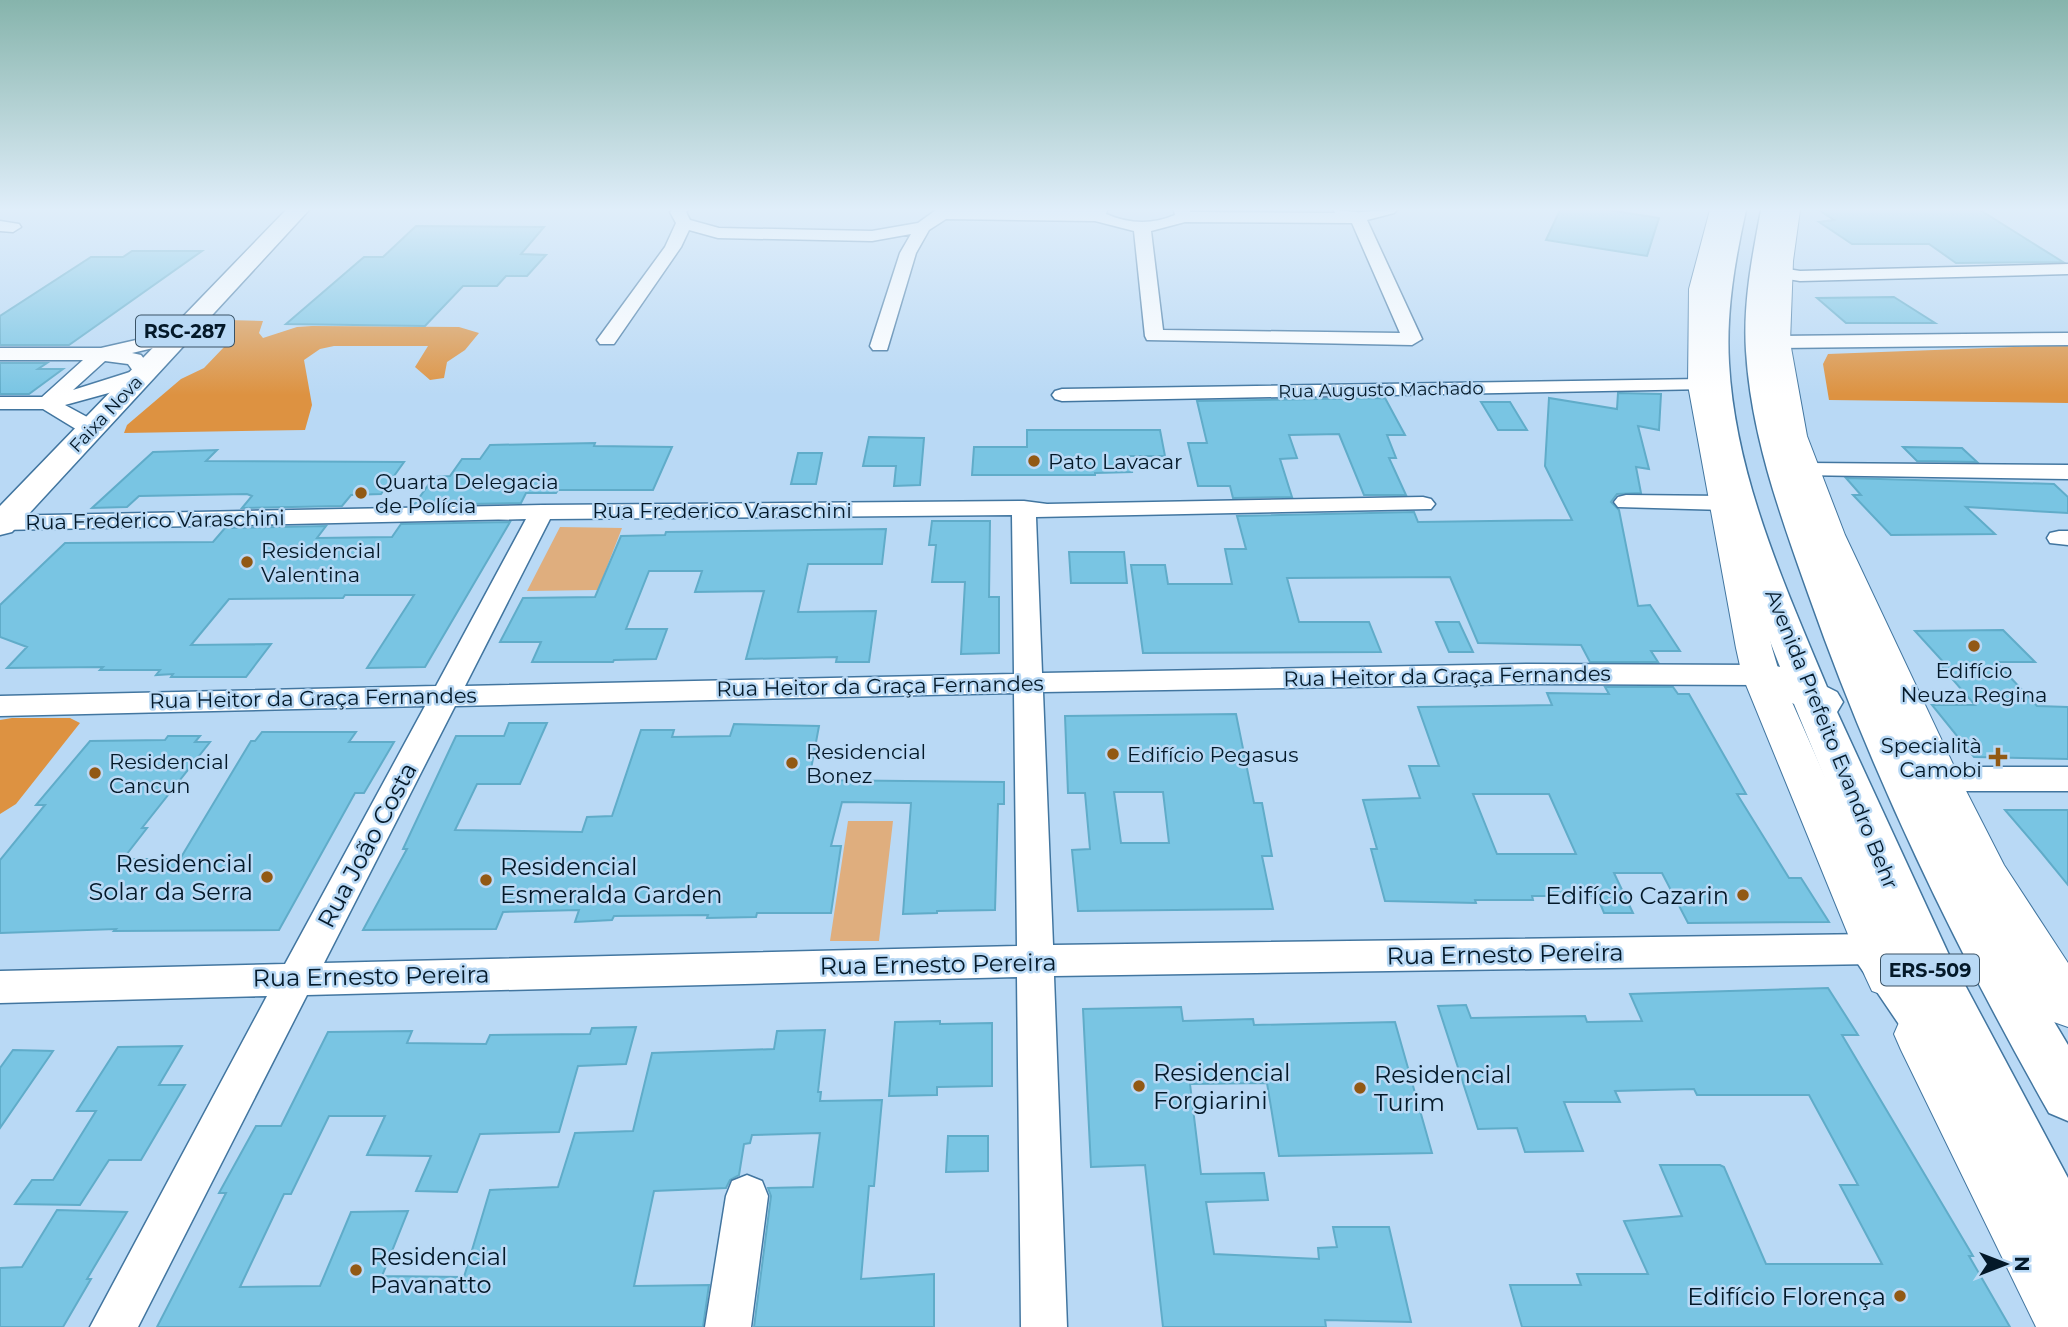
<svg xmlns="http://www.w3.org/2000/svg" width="2068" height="1327" font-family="Montserrat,sans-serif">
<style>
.green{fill:#dfae7e}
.forest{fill:#dd9241}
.building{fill:#79c5e3;stroke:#60acc9;stroke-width:2;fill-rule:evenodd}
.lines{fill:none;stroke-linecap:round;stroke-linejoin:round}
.minor-casing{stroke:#4276a0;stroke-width:3}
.major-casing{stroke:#4276a0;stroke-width:2}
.highway-casing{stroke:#4276a0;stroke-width:3}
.minor{fill:#fff;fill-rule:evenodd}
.major{fill:#fff;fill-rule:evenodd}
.highway{fill:#fff;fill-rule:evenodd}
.poi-dot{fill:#925914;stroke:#b9d9f5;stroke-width:2.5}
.labels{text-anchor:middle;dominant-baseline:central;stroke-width:5;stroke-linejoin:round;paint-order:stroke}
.far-street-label{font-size:18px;fill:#041929;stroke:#b9d9f5}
.shield{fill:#b9d9f5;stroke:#3a5366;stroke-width:2}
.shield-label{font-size:19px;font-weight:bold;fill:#041929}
.poi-label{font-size:21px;fill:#041929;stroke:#b9d9f5;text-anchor:start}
.street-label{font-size:21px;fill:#041929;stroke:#b9d9f5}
.near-street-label{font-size:24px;fill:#041929;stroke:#b9d9f5}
.near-poi-label{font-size:24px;fill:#041929;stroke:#b9d9f5;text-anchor:start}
</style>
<rect width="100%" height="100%" fill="#b9d9f5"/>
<!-- green -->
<path class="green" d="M560,527L622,528L598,590L527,591Z
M848,821H893L879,941H830Z"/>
<!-- forest -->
<path class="forest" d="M227,320L263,321L259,333L263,338L297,327L312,326L459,327L479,333L465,350L447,362L444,378L430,380L415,367L428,346H334L320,349L304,360L312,405L305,430L124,433L127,425L181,379L204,368L225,346L213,329Z
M2068,345V403L1829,400L1823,364L1828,354Z
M12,718H70L80,723L16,804L0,814V720Z"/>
<!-- building -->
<path class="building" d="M1560,210H1609L1659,218L1647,256L1546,240Z
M1819,210H1980L2063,262L1956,263L1929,244H1852L1819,222L1834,220Z
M416,226L544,227L521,254L546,255L527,276H506L497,286H463L425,326L286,324L364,257H383Z
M132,251H202L69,345H0V316L91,257H123Z
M1894,297L1935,323H1846L1817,298Z
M0,363H47L38,369H63L29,394H0Z
M1618,393L1661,394L1659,430L1638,426L1649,469L1636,467L1641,493L1617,494L1611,502L1619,510L1638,606L1650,605L1680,651H1651L1658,662H1590L1581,645L1478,643L1450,577L1287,578L1299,622H1369L1381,652L1143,653L1131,565H1165L1168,584H1232L1225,549H1246L1237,516L1414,512L1418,522L1572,520L1545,466L1549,398L1617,409Z
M1385,398L1405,435H1387L1396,458H1389L1406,495H1364L1339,434L1289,435L1297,458L1280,459L1292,497L1233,498L1230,486H1198L1188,443H1207L1197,401Z
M1481,402H1510L1527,430H1498Z
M1027,430H1160L1165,456H1129L1132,472L1095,473V475H972L974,447H1027Z
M869,437L924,438L920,485L894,486L896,466H863Z
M595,443L594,446L672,447L653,490H558L556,493H526L521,503L414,505L434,477L450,476L462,459H480L490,445Z
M1903,447L1962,448L1977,462L1917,461Z
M217,450L206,461L404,462L381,494L351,495L342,506L242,508L252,496L247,494L139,496L127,507L92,508L153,452Z
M798,453H822L816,484H791Z
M1846,478L2054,484L2068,497V513L1966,507L1995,534L1891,535L1853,495H1861Z
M932,521H990L989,597H999V653L961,654L965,582H932L936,545H929Z
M510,522L425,667L367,668L414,595H345L343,598L229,599L191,645L271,644L246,677H171L173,674L156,675L160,670H100L103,667L7,668L27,647L0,637V605L65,543L213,542L225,528L326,526L317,538L392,537L401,524Z
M886,529L882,564H808L798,612L876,611L869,662H836L837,657L746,659L764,591L695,592L702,571H649L626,629H667L656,659L614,660L613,662H532L541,642H500L523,598L595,597L621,536L665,535L666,532Z
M1069,552H1124L1127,583H1071Z
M1436,622H1459L1473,652H1449Z
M2003,630L2035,662H1996L2037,706L2068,707V759L1974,757L1932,705H1975L1941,666H1947L1915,631Z
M1605,687H1673L1678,694H1689L1746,794H1737L1789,878H1801L1829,922L1688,923L1662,873H1614L1633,913H1604L1597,896H1532L1533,900H1475L1476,903L1385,901L1371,849H1377L1363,800L1420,798L1409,766H1439L1418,707L1552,705L1547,693L1609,694ZM1473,794H1549L1576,854H1497Z
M1236,714L1254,803H1262L1272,856H1262L1273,909L1078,911L1072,850L1090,849L1085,793H1068L1065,716ZM1114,792H1163L1169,843H1121Z
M509,723H547L520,784H477L455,830L582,832L587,817L612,816L641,730H674L672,737L730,736L734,724L819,726L809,780L1004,782V804H998L995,910L937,911V913L903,914L911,803L842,802L831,846H841L831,913H757L756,917L707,918L708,915L614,916L612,920L575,922L579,910L503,912L496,929L363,930L407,849H403L456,736H504Z
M262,732H356L349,742H394L364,793H355L279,930L114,931L116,929L0,933V860L45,805H36L90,741L165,740L168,736H200L195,742H210L142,828H147L123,859H180L251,741H255Z
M2005,810H2068V885L2041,852Z
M1828,988L1858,1035H1842L1973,1256H1969L2010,1327H1522L1510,1285H1581L1577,1274H1648L1624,1221L1682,1216L1660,1165H1720L1724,1167L1766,1264H1882L1840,1185H1858L1809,1095H1697L1694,1089L1615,1091L1620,1102H1564L1583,1151L1525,1152L1517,1128L1478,1129L1438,1006L1466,1005L1471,1018L1585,1016L1587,1022L1642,1021L1630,994Z
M1181,1007L1183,1021L1253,1019L1254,1025L1395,1022L1432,1153L1279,1156L1267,1083L1190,1084L1201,1174L1264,1173L1268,1200L1206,1202L1214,1254L1319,1259L1318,1248L1337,1247L1333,1227H1389L1411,1322L1325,1320L1326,1327H1163L1145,1165L1091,1167L1083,1009Z
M940,1021V1024L992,1023V1086L937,1087V1095L889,1096L895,1022Z
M636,1027L626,1064L578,1066L559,1132L480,1134L457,1192L416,1191L431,1156L367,1155L385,1116H329L291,1194H284L240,1287L320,1286L351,1212L408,1211L382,1276L464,1277L490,1190L558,1187L575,1133L633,1131L652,1053L774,1049L777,1031L825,1030L818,1092H821L820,1101L882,1100L874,1186H869L861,1279L934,1274V1327H754L771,1196L768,1188L813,1187L820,1133L752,1135L750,1143L744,1144L739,1175L730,1180L726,1188L654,1191L634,1286L709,1285L703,1327H157L226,1193H219L256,1126H281L328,1032L412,1031L407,1043L486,1044L490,1035L590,1034L592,1028Z
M182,1046L159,1085H185L141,1160H109L80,1205L15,1204L32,1180H53L96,1111H77L118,1047Z
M13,1050L53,1051L0,1128V1068Z
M948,1136H988V1171L946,1172Z
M57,1210L127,1212L87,1279H91L63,1327H0V1268L22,1267Z"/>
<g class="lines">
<!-- minor casing -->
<g class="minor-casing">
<path id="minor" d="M672,210H688L686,212L690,220L719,228L872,231L918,223L936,210H1107L1106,214C1129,224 1152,225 1175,215L1174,210H1190V212L1335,213L1334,210C1343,210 1354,213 1362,212C1374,211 1385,210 1397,210L1394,213L1367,220L1422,339L1412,345L1147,340L1145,336L1134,231L1095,221L946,219L929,230L916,253L887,350H873L870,346L900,253L911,234L872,241L718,238L689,230L681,247L614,344H600L597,340L665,247L676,223L670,212ZM1185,222L1352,223L1400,333L1163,330L1151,231Z
M1711,210H1728L1720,215Z
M0,221L19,224L21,227L13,232L0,231Z
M2068,264V274L1800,281L1775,277L1772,273L1781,268L1800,271Z
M180,330L187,332L189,336L187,340L132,353L141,355L155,373L152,377L116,391L65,405L100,424L103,429L100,434H84L43,409H0V397H42L83,360H0V348H101ZM105,361L128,364L133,371L73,390Z
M2068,333V345L1777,348L1767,342L1777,336Z
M1701,379L1708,381L1711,385L1708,389L1062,401L1055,399L1052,395L1055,391L1062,389Z
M1805,463L2068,465V479L1797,475L1794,470L1797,465Z
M1626,495L1725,496L1733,498L1737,503L1733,508L1725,510L1618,507L1614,502L1618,497Z
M1423,497L1431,499L1435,504L1431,509L1036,517L1042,673L1529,664L1761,665L1771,668L1775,675L1771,682L1761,685L1529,684L1043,692L1053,945L1875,934L1888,938L1893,949L1888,960L1875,964L1054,976L1067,1327H1021L1017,977L307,995L138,1327H90L267,996L0,1003V971L285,964L425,706L0,716V696L436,686L526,519L0,530V516L542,505L1024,501L1047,504ZM1012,515L1014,674L465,686L550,519ZM1014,693L1017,946L324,963L455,706Z
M2059,531H2068V545L2050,543L2047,538L2050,533Z
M1940,767H2068V791H1940L1929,787L1924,779L1929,771Z
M747,1175L762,1181L768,1196L751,1327H705L726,1196L732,1181Z"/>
</g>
<!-- major casing -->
<g class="major-casing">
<path id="major" d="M1710,210H1730L1713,289L1714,385L1772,648L1780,675L1913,976L1906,991L1889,997L1872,991L1865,976L1742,675L1736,648L1688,385L1689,289Z
M1780,210H1800L1793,261L1790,342L1807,436L1845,535L1960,779L2004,865L2068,963V1027L2051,1021L1972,890L1920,779L1813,535L1779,436L1764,342L1771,261Z
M1919,1011L1937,1018L2068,1265V1327H2036L1901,1050L1894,1034L1901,1018Z"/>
</g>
<!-- highway casing -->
<g class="highway-casing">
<path id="highway" d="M286,210H309L12,532L0,535V506Z
M1725,210H1746C1735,260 1726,311 1729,363C1735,475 1784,584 1827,687L1837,692L1843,702L1837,712L1949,955L2068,1178V1267L2047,1258L1958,1081L1953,1083L1934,1076L1858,964L1850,949L1858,934L1875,928L1889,933L1794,704L1771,691L1747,684L1742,675L1747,666L1761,662L1780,667C1743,571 1704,467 1702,363C1701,311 1711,259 1725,210Z
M1761,210H1783L1773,281L1771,334L1782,411L1798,470L1860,635L1923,782L1988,911L2068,1045V1121L2049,1113C1954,945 1873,778 1809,596C1781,517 1751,436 1746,351C1743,304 1752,257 1761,210Z"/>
</g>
<!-- minor -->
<use href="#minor" class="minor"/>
<!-- major -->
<use href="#major" class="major"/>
<!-- highway -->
<use href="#highway" class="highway"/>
</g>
<!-- sky -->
<linearGradient id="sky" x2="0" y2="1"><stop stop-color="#86b4ac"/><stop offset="0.53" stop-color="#e0eefa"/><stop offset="1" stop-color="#e0eefa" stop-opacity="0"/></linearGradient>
<rect width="2068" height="395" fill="url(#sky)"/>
<!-- markers -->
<g class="poi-dot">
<circle cx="1034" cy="461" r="7"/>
<circle cx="361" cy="493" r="7"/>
<circle cx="247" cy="562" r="7"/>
<circle cx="1974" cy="646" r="7"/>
<circle cx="1113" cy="754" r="7"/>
<path d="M1994.5 746.5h7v7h7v7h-7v7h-7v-7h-7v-7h7z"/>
<circle cx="792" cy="763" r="7"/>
<circle cx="95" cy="773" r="7"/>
<circle cx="267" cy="877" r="7"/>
<circle cx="486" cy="880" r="7"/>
<circle cx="1743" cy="895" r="7"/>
<circle cx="1139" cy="1086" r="7"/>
<circle cx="1360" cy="1088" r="7"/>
<circle cx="356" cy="1270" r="7"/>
<circle cx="1900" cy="1296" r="7"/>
</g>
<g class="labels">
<!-- far-street labels -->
<g class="far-street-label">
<text transform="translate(1381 390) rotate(-1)">Rua Augusto Machado</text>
<text transform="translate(106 414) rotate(-47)">Faixa Nova</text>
</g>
<!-- shield labels -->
<g class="shield">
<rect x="136" y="315.5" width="98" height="31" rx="5"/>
<rect x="1881" y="954.5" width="98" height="31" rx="5"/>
</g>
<g class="shield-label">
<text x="185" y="331">RSC-287</text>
<text x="1930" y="970">ERS-509</text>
</g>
<!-- poi labels -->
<g class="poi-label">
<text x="1048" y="461">Pato Lavacar</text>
<text x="375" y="481">Quarta Delegacia<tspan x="375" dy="24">de Polícia</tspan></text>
<text x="261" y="550">Residencial<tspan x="261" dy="24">Valentina</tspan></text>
<text x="1974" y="670" text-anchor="middle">Edifício<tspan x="1974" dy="24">Neuza Regina</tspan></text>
<text x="1982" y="745" text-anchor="end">Specialità<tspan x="1982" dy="24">Camobi</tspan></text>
<text x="806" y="751">Residencial<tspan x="806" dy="24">Bonez</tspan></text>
<text x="1127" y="754">Edifício Pegasus</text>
<text x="109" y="761">Residencial<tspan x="109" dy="24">Cancun</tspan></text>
</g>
<!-- street labels -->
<g class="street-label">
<text x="722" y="510">Rua Frederico Varaschini</text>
<text transform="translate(155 520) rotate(-1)">Rua Frederico Varaschini</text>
<text transform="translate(1447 676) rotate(-1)">Rua Heitor da Graça Fernandes</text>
<text transform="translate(880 686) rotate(-1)">Rua Heitor da Graça Fernandes</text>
<text transform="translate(313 698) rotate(-1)">Rua Heitor da Graça Fernandes</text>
<text transform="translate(1832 739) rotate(68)">Avenida Prefeito Evandro Behr</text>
</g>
<!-- near-street labels -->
<g class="near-street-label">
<text transform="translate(367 845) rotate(-62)">Rua João Costa</text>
<text transform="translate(1505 954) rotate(-1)">Rua Ernesto Pereira</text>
<text transform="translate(938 964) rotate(-1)">Rua Ernesto Pereira</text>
<text transform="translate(371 976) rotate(-1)">Rua Ernesto Pereira</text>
</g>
<!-- near-poi labels -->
<g class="near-poi-label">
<text x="253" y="863" text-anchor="end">Residencial<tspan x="253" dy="28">Solar da Serra</tspan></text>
<text x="500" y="866">Residencial<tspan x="500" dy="28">Esmeralda Garden</tspan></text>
<text x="1729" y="895" text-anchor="end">Edifício Cazarin</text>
<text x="1153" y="1072">Residencial<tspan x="1153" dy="28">Forgiarini</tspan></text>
<text x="1374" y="1074">Residencial<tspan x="1374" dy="28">Turim</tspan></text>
<text x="370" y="1256">Residencial<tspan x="370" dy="28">Pavanatto</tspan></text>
<text x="1886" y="1296" text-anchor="end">Edifício Florença</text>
</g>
</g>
<!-- north arrow -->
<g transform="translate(2005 1264) rotate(90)" stroke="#b9d9f5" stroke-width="5" paint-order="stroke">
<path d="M0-5L12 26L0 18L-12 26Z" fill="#041929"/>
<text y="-10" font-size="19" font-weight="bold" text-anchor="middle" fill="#041929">N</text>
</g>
</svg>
